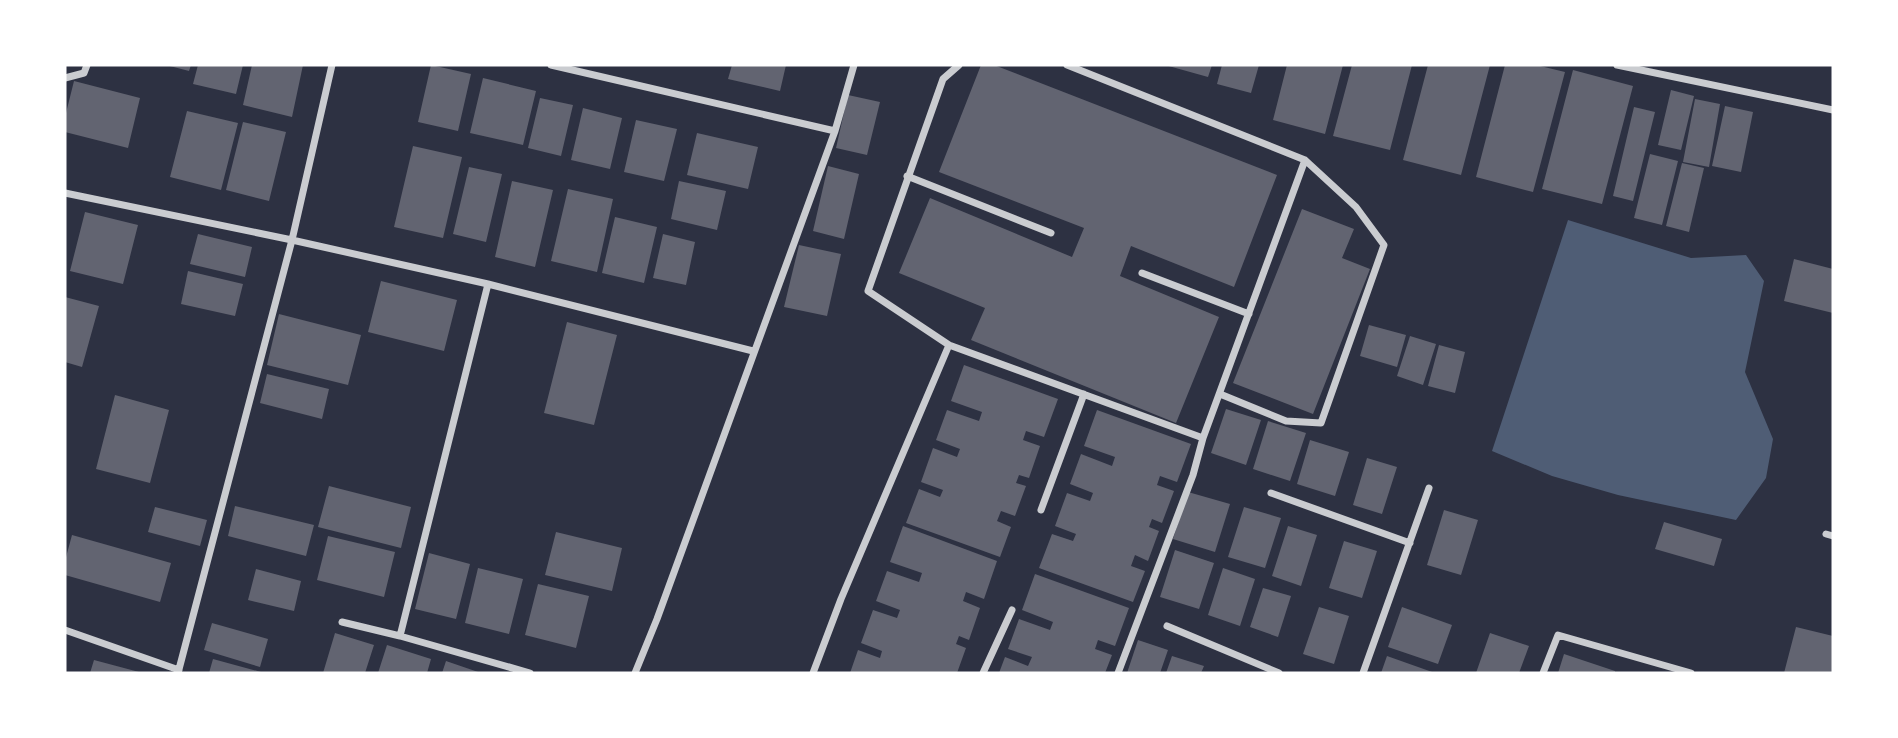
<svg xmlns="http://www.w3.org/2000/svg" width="1898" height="738" font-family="'PT Sans',sans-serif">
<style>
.water{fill:#4f5d75}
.building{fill:#626471}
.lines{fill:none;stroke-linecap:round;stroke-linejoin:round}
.minor{stroke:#caccd0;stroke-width:7}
</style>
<rect width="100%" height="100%" fill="#2d3142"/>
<!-- water -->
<path class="water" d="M1568,220L1691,258L1746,255L1764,281L1745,372L1773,439L1766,478L1736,520L1618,495L1552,476L1492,451Z"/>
<!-- building -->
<path class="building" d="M166,65H191L189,71Z
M198,65H243L236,94L193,84Z
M252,65H303L292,117L243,105Z
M431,65L471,74L458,131L418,122Z
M732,65H786L780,91L728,79Z
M981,65H994L1277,175L1234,287L1131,246L1120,276L1219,317L1176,423L971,340L985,308L899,273L930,198L1072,257L1084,228L939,172Z
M1165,65H1212L1208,77Z
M1222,65H1259L1251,93L1217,84Z
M1287,65H1343L1325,134L1273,120Z
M1352,65H1412L1390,150L1333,136Z
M1428,65H1490L1461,175L1403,160Z
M1505,65H1536L1565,72L1533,192L1476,177Z
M1573,70L1633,86L1602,204L1542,189Z
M483,78L536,91L523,145L470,133Z
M74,81L140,98L128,148L65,132V117Z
M1671,90L1694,96L1681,150L1658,145Z
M848,95L880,102L867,155L836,148Z
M540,98L573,105L561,156L528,148Z
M1695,99L1720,104L1709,167L1683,162Z
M1725,106L1753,112L1741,172L1712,166Z
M1634,107L1655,112L1633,201L1613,196Z
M583,108L622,118L610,169L571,160Z
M187,111L238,123L221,190L170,177Z
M636,120L677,129L664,181L624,172Z
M243,122L286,132L269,201L226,190Z
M697,133L758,147L748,189L687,175Z
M413,146L462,157L443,238L394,227Z
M1650,154L1678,161L1662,225L1634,218Z
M1682,163L1704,168L1689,232L1666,226Z
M828,166L859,174L844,239L813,231Z
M469,167L502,174L486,242L453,234Z
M512,181L553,190L535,267L495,257Z
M679,181L726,191L717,230L671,219Z
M568,189L613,199L597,272L551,261Z
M1302,209L1354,229L1342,258L1370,269L1313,414L1233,383Z
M85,212L138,225L123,284L70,271Z
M615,217L657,227L644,283L602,273Z
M198,234L252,247L245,277L190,264Z
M663,234L695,242L686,285L653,278Z
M799,245L841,254L827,316L784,307Z
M1794,259L1833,269V313L1784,301Z
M188,271L243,284L235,316L181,304Z
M381,281L457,300L444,351L368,332Z
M65,297L99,306L82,367L65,362Z
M279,314L361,335L348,385L267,365Z
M567,322L617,335L594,425L544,413Z
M1369,325L1406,335L1397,367L1360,356Z
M1410,336L1436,344L1423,385L1397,376Z
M1439,345L1465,352L1455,393L1428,386Z
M964,365L1058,399L1044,437L1026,431L1023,440L1040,446L1029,478L1019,475L1016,483L1026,486L1015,516L1001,511L997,521L1011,527L1000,557L906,523L919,489L940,497L943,490L921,482L933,448L957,457L960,449L936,440L947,410L979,421L982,412L951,401Z
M267,374L329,389L322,419L260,403Z
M115,395L169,410L150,483L96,469Z
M1226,409L1261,420L1246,465L1211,453Z
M1097,410L1191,444L1177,482L1160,476L1157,485L1174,491L1162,523L1152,519L1149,527L1159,531L1148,561L1135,555L1131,566L1145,571L1133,602L1039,568L1052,534L1073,541L1076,534L1055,526L1067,493L1090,501L1093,493L1070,484L1081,454L1112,466L1115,457L1084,446Z
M1268,421L1306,433L1290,481L1253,469Z
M1310,440L1349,452L1335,496L1297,484Z
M1367,458L1397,467L1382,514L1353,505Z
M329,486L411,507L401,548L318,527Z
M1188,492L1230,504L1215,552L1173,539Z
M235,506L314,525L306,556L228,536Z
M155,507L207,520L200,546L148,532Z
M1244,507L1281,518L1265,568L1228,557Z
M1444,510L1478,520L1461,575L1427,565Z
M1664,522L1722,539L1714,566L1655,549Z
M903,526L997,561L984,599L966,592L963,601L980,608L969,640L959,636L956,644L966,648L957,673H850L858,650L880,658L882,651L861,643L873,610L897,618L900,610L876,601L887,571L919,582L922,573L890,562Z
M1288,526L1317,535L1301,586L1272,576Z
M556,532L622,548L612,591L545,575Z
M72,535L171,563L160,602L65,575V561Z
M328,536L395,552L384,597L317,580Z
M1344,541L1377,551L1362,598L1329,588Z
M1175,550L1214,563L1199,609L1160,597Z
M429,553L470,564L456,619L415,609Z
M478,568L523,579L509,634L465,623Z
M1223,568L1255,579L1240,626L1208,615Z
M256,569L301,581L294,611L248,600Z
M1035,574L1129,608L1115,646L1098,640L1095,649L1112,655L1105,673H999L1005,657L1028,666L1032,657L1008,649L1019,619L1050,630L1053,622L1022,610Z
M538,584L589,596L576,648L525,635Z
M1263,588L1291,596L1278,637L1250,627Z
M1319,607L1349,616L1334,664L1303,654Z
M1402,607L1452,625L1438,664L1388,647Z
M212,623L268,639L260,667L204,650Z
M1796,627L1833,636V673H1784Z
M335,633L374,645L365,673H323Z
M1490,633L1529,646L1519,673H1476Z
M1138,640L1168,650L1160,673H1127Z
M387,645L431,659L427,673H378Z
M1564,654L1615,671V673H1558Z
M1172,656L1204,666L1201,673H1166Z
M1387,656L1435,673H1381Z
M213,659L261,672V673H209Z
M94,660L139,672V673H90Z
M446,661L481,673H442Z"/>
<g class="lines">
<!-- minor -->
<path class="minor" d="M551,65L835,131
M1067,65L1305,160L1203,438L1193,475L1118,673
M1617,65L1833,110
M65,78L84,73L87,65
M907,176L1051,233
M65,193L292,240L488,284L753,351
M1142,273L1249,314
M949,345L1203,438
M1220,394L1286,421L1321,423L1384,245L1356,207L1305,160
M1271,493L1410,543
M1041,510L1084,394
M1826,534L1833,536
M342,622L400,636L530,673
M1167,626L1279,673
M65,630L179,670
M400,636L488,284
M178,673L292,240L332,65
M635,673L657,619L835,131L854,65
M813,673L841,599L949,345L868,291L943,79L959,65
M983,673L1012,610
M1363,673L1429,488
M1543,673L1558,635L1691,673"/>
</g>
<!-- border -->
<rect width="1898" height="738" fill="none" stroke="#ffffff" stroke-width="133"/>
</svg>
